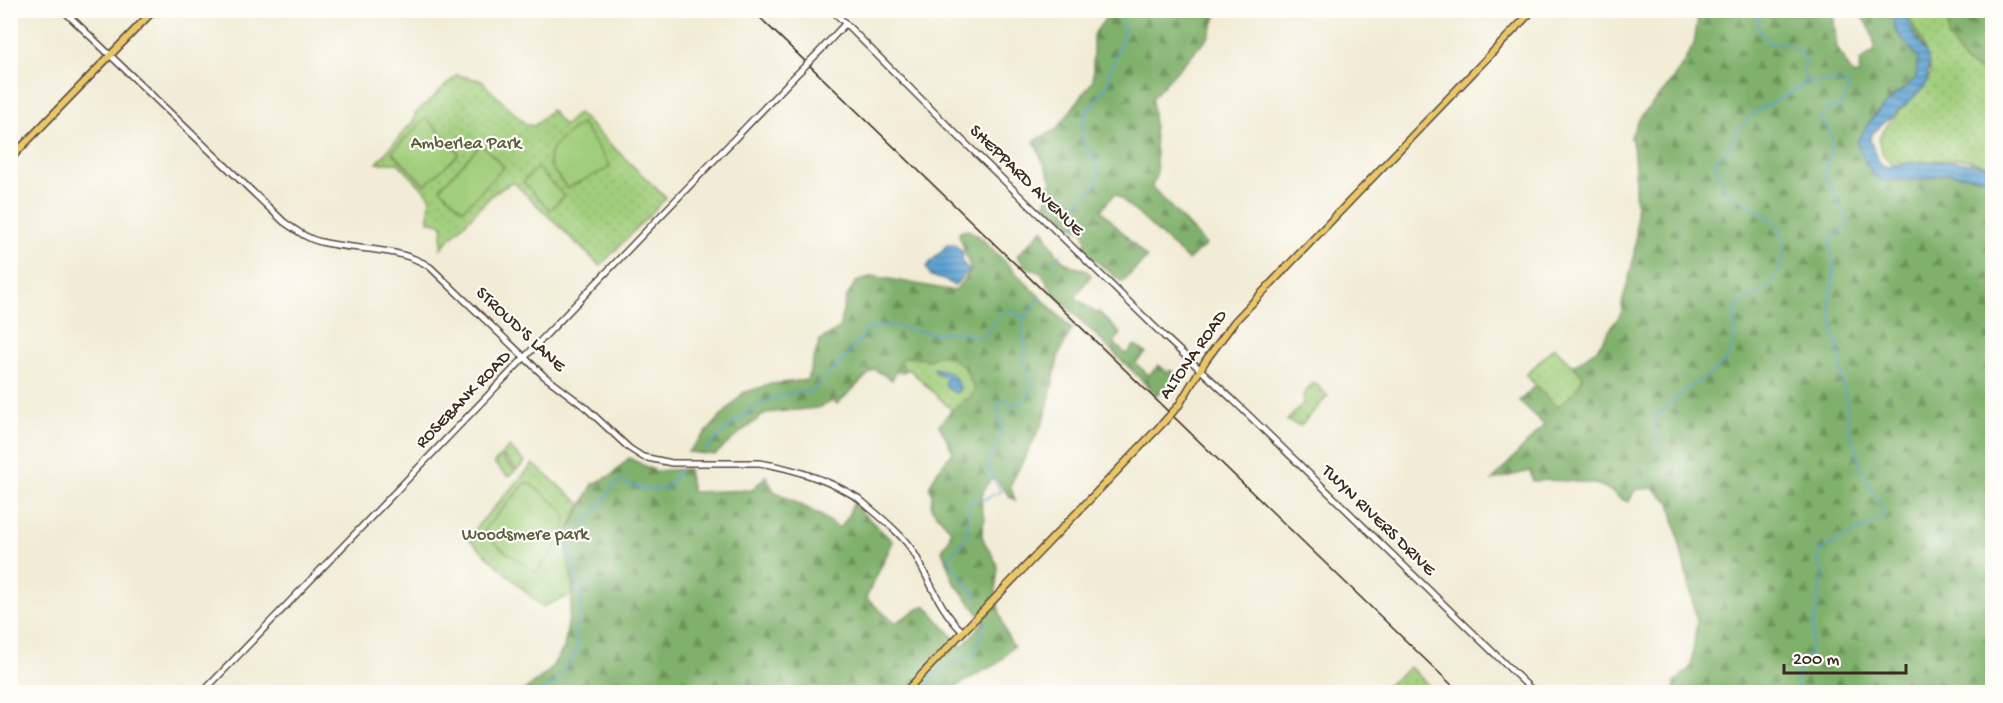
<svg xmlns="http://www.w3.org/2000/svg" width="2003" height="703" font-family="'Gochi Hand',sans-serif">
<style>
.forest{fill:url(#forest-firs);stroke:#5e6e45;stroke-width:1.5}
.park{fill:url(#park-dots);stroke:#6e7c4d;stroke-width:1.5}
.pitch{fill:#a1ce7c;stroke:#6e7c4d;stroke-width:1.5}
.water{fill:url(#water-rules);stroke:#4c6678;stroke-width:1.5}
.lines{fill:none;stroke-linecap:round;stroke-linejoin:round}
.stream{stroke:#5ca1d1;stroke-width:1.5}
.minor-casing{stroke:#56473a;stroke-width:8}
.major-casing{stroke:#56473a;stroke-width:9}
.minor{stroke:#fff;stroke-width:5}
.major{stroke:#eac769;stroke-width:6}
.rail{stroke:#3b2a1e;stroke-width:1.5}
.minor-bridge-casing{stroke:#56473a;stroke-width:8;stroke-linecap:butt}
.major-bridge-casing{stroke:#56473a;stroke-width:9;stroke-linecap:butt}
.minor-bridge{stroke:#fff;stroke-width:5}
.major-bridge{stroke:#eac769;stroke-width:6}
.labels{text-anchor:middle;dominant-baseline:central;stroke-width:4.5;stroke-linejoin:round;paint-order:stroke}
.park-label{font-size:18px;fill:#5a5b3a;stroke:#fdfcf7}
.street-label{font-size:18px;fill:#3b2a1e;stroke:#fdfcf7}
</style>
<defs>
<pattern id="forest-firs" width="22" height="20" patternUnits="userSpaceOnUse" patternTransform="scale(1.5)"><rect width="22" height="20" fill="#80b16c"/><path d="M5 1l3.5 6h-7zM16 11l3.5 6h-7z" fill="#6a9058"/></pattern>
<pattern id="park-dots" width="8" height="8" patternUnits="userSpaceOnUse" patternTransform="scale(1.5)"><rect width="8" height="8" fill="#a1ce7c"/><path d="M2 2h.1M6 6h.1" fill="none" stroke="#8cb16b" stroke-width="1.8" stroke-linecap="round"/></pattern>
<pattern id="water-rules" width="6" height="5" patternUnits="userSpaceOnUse" patternTransform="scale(1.5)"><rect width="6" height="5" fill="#5ca1d1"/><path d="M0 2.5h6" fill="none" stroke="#4d83a9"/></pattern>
</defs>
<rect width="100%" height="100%" fill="#fdfcf7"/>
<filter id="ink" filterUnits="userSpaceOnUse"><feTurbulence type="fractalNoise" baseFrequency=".0167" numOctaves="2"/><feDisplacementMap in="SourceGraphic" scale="12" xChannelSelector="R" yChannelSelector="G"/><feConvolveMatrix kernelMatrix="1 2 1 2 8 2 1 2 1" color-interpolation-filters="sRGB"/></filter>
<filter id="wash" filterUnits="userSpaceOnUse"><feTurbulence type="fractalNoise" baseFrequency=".008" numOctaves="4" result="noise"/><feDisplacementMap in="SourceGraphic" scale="24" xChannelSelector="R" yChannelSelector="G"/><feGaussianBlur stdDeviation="1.35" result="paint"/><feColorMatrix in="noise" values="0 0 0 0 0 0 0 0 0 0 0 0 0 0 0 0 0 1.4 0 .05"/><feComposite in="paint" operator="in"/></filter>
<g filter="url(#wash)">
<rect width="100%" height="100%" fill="#f2ecd6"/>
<!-- forest -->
<path class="forest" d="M1111,11H1218L1209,36L1152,98L1157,173L1152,187L1206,245L1188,260L1115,193L1101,210L1147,258L1122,282L1083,250L1086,241L1083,230L1070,226L1044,208L1052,181L1034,141L1057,129L1093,81V35Z
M1699,11H1833L1837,48L1853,75H1859L1860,61L1875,50C1874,34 1867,23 1857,11H1886L1893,19L1896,31L1918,58L1916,79L1891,98L1870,120L1865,162L1922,180L1949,173L1992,180V692H1675L1674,683L1691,667L1697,621L1670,502L1652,488L1635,490L1629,502C1619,500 1613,491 1604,487C1591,481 1548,479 1533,481L1530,471L1493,480L1544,425L1519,401L1537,385L1557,407L1576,390L1583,376L1573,366L1597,349L1622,312V304C1626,287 1632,270 1634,253C1638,231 1636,210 1635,188C1635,170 1635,154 1631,136L1641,116L1665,90L1681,67L1694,44Z
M1903,11H1992V141L1926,53L1914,34Z
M1043,229C1053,248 1060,267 1084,269L1091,275L1075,297L1096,313L1099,312L1120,333L1114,343L1126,354L1135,345L1146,353L1135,363L1149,375L1159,365L1167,373L1171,370L1176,376L1157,395L1055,295L1041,273L1025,266L1017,256Z
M968,230L979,236L1072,329L1059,354L1045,418L1010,486L1015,500C1006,495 1002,485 994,478C980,488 979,504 985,519C975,543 992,546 997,566C999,573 995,581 996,589C997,603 1004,637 1014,646L998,663L946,692H522L549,671L564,648L574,585L569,565L566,536L593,484L612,475L629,458L655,471L688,469L692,492L752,490L766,476L774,491L820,515L839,528L846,520L853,504L893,542L866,598L895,623L925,605L962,647L984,621L953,581L942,550L949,539L951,530L931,508L932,493L929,487L937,472L953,452L939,425L954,407L970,397L930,360L906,357L900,362L906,370L902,373L896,372L892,380L874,369L837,404L833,401L817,408L766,413L736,436L715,455L688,452L743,393L771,384L807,380L820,340L839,329L846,298L855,283L860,280L873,276L955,291L971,270L959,234L960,232Z"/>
<!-- park -->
<path class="park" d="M1906,11H1948V37L1965,63L1992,76V166L1962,159L1926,161L1893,165L1883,155L1878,140L1887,126L1931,74L1923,43Z
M457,75L483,81L487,87L527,125L534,126L551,110L564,126L578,113L666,198L600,266L513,182L494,193L441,248L443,225L429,221L430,196L398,163H377L414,120L415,114Z
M1554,347L1583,376L1576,390L1557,408L1526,375Z
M943,354C966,365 965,367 975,391L970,397L952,410L910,370H906L900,362L906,357L930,360Z
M1314,382L1328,396L1300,426L1287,421L1304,402L1303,395Z
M533,464L581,504C577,514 570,524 567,534C562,551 575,577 572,595L542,607L465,535L472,532Z
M1410,667L1435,692H1394L1387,686Z"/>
<!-- pitch -->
<path class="pitch" d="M426,118L458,151V155L425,185L392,152Z
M582,124L610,166L609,168L567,188C562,181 553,172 550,164C544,147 571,131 582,124Z
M481,144L504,167L463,210L440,188Z
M537,168L564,196L550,210L523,182Z
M509,447L525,462L517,470L502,455Z
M500,456L515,471L508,477L494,463Z
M527,482C536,489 557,502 563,512C574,532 547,558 536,573L489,539L485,531L487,526Z"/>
<!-- water -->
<path class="water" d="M1886,11H1903L1914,34L1926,53L1929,64L1927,82L1924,88L1872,134L1870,140L1878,160L1883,167C1918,162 1958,158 1992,167V180L1949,173L1922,180L1882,181L1874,175L1865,162L1857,142C1870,115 1894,97 1916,78L1918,58L1896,31L1893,19Z
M948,244H954L963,252L962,262L969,270L954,286L947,281L931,276L926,267Z
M934,368C949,371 955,373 960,388L958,392H953L945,385L946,377L936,373Z"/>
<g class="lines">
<!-- stream -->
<path class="stream" d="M1758,10V29L1769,43C1786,42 1795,46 1806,58L1803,71L1807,83L1833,81L1844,82L1848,87L1844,101L1840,107L1829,108L1820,118L1827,126L1832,141L1825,176L1849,222L1847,226L1830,239L1834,271L1830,300L1833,331L1839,351L1850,432L1861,469L1884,511V516L1877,521L1820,550L1818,563L1821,568L1823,576L1813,626L1811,648L1806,661L1799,670L1796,681L1800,692
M1076,228C1078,219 1073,211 1079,202C1086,193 1101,185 1099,172C1098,163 1088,151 1084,143C1073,121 1099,99 1109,82V74L1125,30L1118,15L1120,10
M1054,262L1061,253
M706,450C732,422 769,388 811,392L830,372L837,368L867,330C886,320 910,330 930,333C938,334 949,331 958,332C965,333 974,337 981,336C989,334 994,321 1000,315C1003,312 1008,311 1012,310L1020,317L1025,315
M1660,451C1661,440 1655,429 1654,418C1665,408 1676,398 1687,389C1696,382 1706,378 1715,371C1731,359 1741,335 1733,317C1741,295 1755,300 1770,285C1776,279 1780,269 1782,261C1784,254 1786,244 1784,238C1777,217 1747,205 1732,193C1723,187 1719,175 1715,166L1717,158L1729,148L1737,130L1754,113L1807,83
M977,597L949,560C952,550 962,545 966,536C970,526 966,513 970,501L985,499L1001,491C997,485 990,477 989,470C986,457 997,450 1000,439C1003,428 1000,415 998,405L1007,400L1013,405L1018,404L1029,395L1032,384L1026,371L1024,359L1026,349L1023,337V321L1040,296
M540,692L553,685L576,653L579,645L574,631L581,614V597L569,548L579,528L596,511L614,485L621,481C637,488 649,491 667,488L679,471
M926,692C931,669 955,662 974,654L987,622"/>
</g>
</g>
<g filter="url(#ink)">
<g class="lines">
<!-- minor casing -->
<g class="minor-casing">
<path id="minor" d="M63,10L284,222C296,230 307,239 321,242C357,251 398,246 430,267L544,376L585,407L629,448L643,457L672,463H759C792,468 829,480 858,498C874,512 903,534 914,553C930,580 939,609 962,631
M832,10L957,135L1165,337L1232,399L1534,692
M820,51L845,24
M203,692L795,76"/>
</g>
<!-- major casing -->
<g class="major-casing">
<path id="major" d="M10,159L154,10
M1179,405L1206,360L1235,321L1533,10
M905,692L1163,423"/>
</g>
<!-- minor -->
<use href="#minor" class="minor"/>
<!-- major -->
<use href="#major" class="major"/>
<!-- rail -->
<path class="rail" d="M752,10L1459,692"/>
<!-- minor-bridge casing -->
<g class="minor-bridge-casing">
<path id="minor-bridge" d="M795,76L820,51"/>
</g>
<!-- major-bridge casing -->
<g class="major-bridge-casing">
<path id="major-bridge" d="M1163,423L1179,405"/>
</g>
<!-- minor-bridge -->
<use href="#minor-bridge" class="minor-bridge"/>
<!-- major-bridge -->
<use href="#major-bridge" class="major-bridge"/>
</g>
</g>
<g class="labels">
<!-- park labels -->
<g class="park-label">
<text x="466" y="144">Amberlea Park</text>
<text x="525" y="535">Woodsmere park</text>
</g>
<!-- street labels -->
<g class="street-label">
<text transform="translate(1026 181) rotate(44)">SHEPPARD AVENUE</text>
<text transform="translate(520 330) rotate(43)">STROUD'S LANE</text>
<text transform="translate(1194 355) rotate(-55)">ALTONA ROAD</text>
<text transform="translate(464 400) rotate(-46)">ROSEBANK ROAD</text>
<text transform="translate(1378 521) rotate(44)">TWYN RIVERS DRIVE</text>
</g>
</g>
<!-- margin -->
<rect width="2003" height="703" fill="none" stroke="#fdfcf7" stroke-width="36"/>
<!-- scale -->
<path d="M1784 664v9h122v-9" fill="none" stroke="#3b2a1e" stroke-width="3"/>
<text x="1793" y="664" font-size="18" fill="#3b2a1e" stroke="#fdfcf7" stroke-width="4.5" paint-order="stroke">200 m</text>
</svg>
